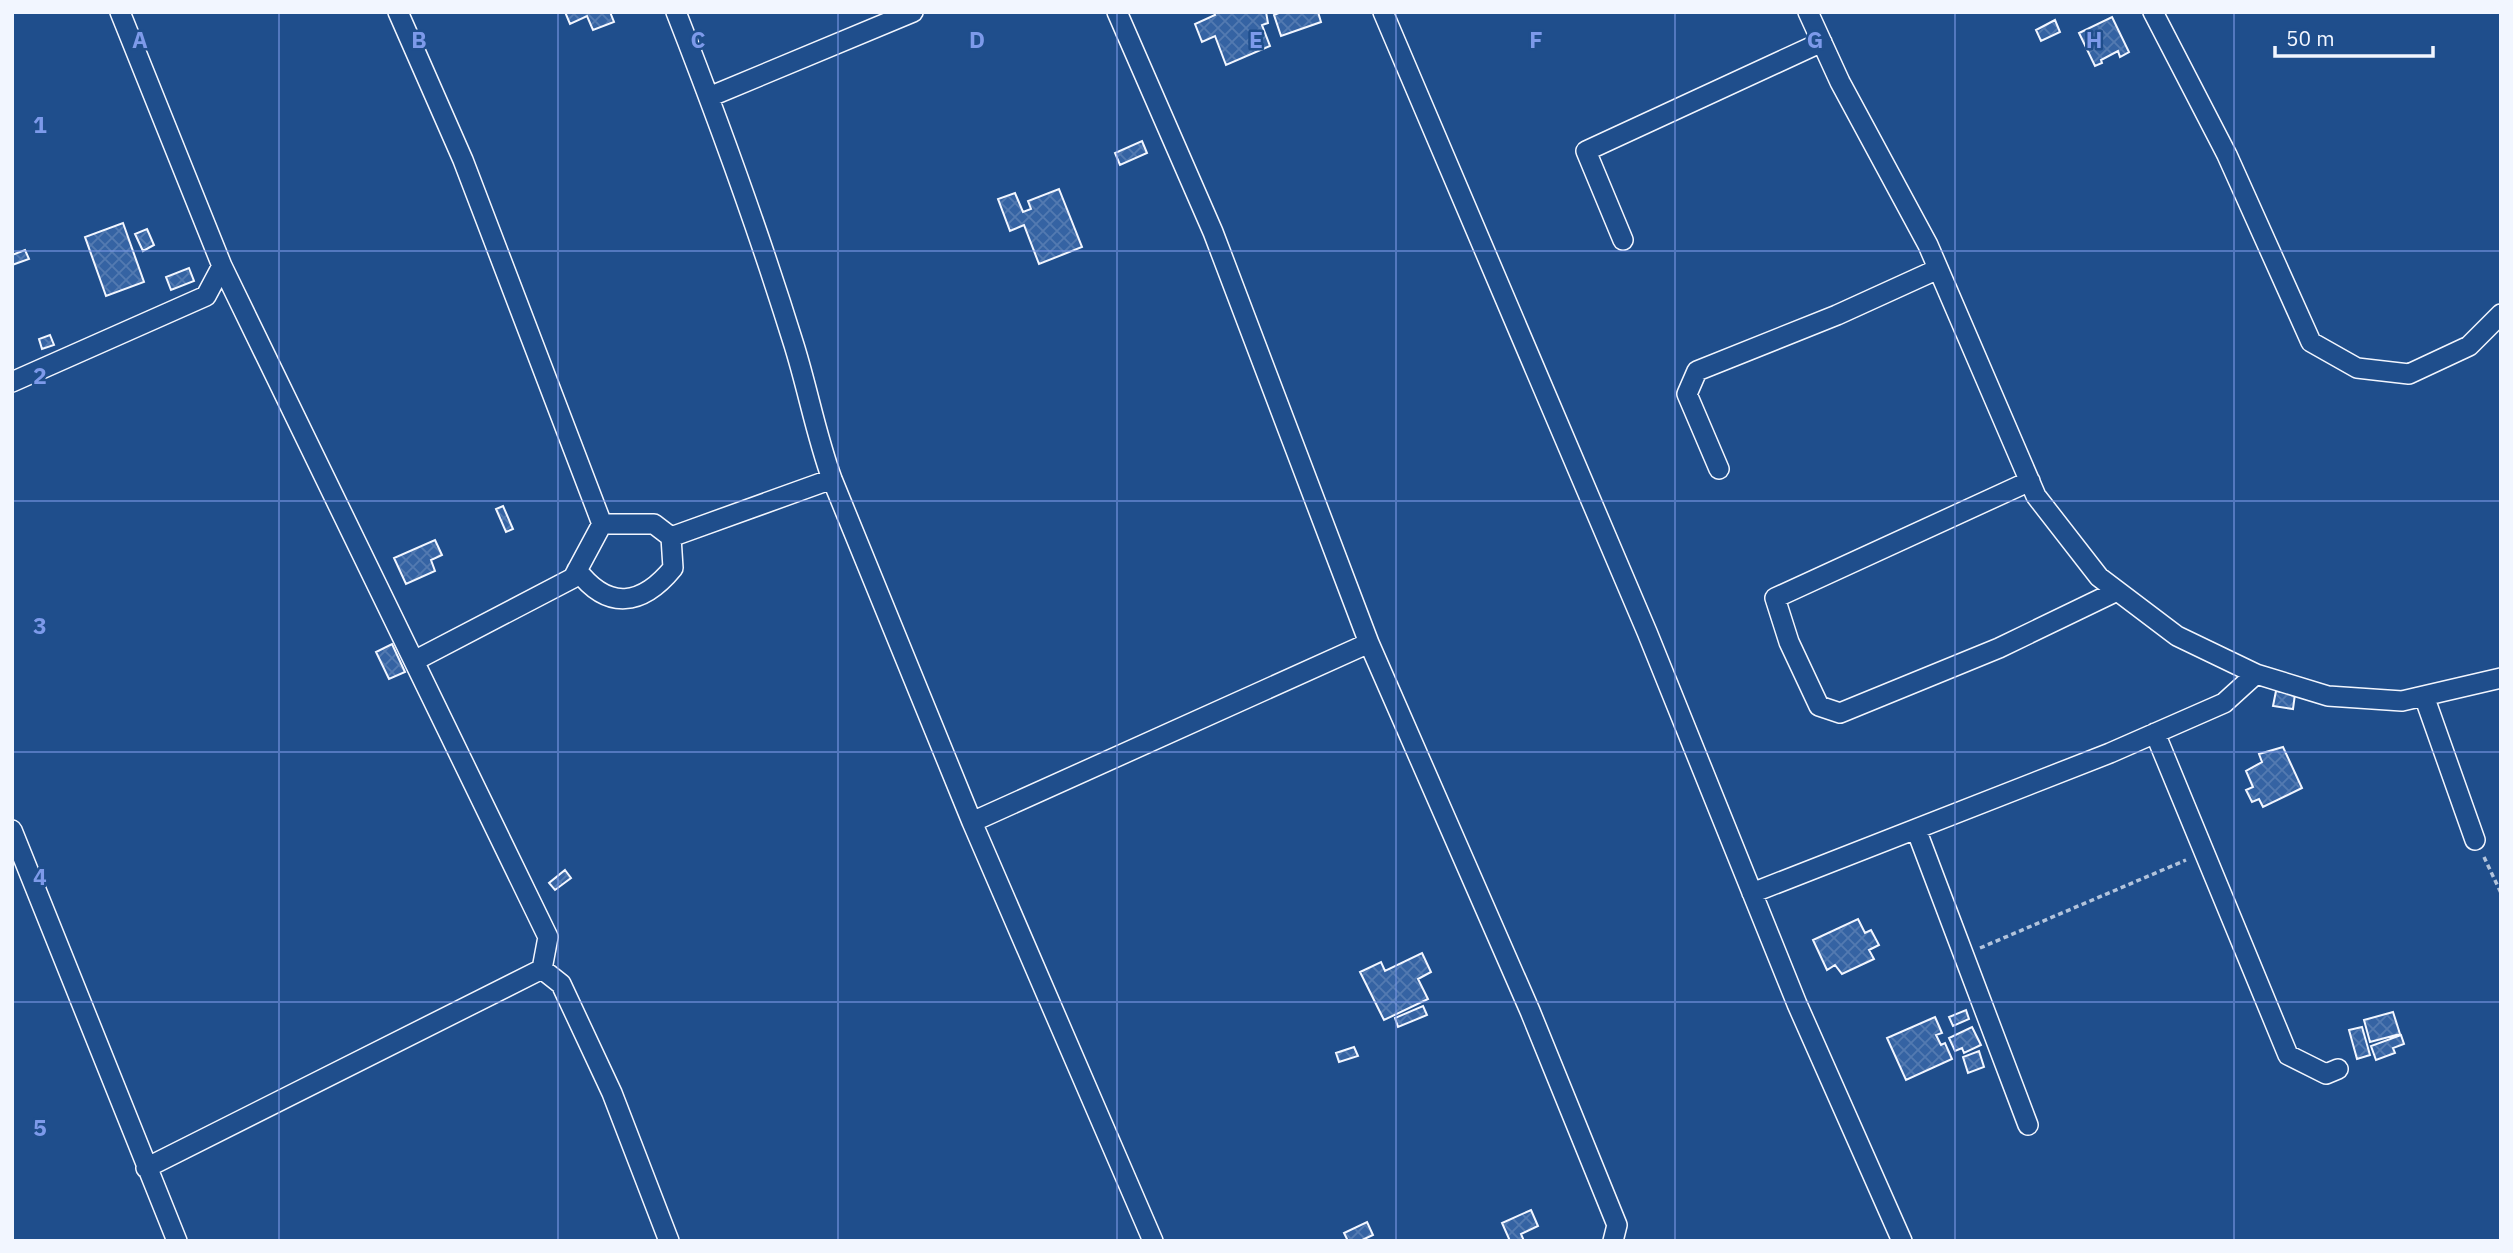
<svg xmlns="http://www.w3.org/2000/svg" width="2513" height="1253" font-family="'IBM Plex Sans',sans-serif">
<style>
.building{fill:url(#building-cross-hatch);stroke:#f2f6ff;stroke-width:2}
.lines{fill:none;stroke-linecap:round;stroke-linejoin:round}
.street-casing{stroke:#f2f6ff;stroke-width:22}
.path{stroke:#b3c4dc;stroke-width:3.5;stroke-dasharray:5 3.5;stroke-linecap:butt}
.street{stroke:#1f4e8c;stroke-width:19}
.grid{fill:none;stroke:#7d9aea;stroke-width:2;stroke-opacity:0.55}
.grid-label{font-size:23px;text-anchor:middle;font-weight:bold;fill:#7d9aea;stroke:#1f4e8c;stroke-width:5;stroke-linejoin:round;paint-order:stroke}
</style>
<defs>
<pattern id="building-cross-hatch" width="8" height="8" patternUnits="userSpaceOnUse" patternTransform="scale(1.75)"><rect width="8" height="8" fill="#3563a3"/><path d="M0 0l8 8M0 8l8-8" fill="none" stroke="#537ab1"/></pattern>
</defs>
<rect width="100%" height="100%" fill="#1f4e8c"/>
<!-- building -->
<path class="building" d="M565,12H610L614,22L593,30L587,16L570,24Z
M1214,12H1266L1268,23L1262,25L1270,46L1226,65L1215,36L1202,42L1195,24L1215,15Z
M1281,12H1318L1321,22L1281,36L1274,15Z
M2112,17L2129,52L2120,57L2118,51L2101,60L2102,63L2095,66L2079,33Z
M2055,20L2060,32L2041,41L2036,30Z
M1142,141L1147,153L1120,165L1115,153Z
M1059,189L1082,247L1039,264L1024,225L1010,231L998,199L1015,193L1023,212L1031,209L1028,201Z
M123,223L144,282L106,296L85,237Z
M147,229L154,245L143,251L135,234Z
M25,250L29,259L12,265V255Z
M189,268L194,281L171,290L166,277Z
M50,335L54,345L42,349L39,339Z
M503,506L513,529L506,532L496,509Z
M435,540L442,555L431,560L435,571L406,584L394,558Z
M392,644L405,672L389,679L376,652Z
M2276,691L2295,694L2293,709L2273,706Z
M2283,747L2302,788L2263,807L2259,799L2252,802L2246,790L2253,787L2246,771L2262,762L2259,754Z
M565,870L571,878L555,890L549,883Z
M1858,919L1865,933L1871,930L1879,945L1869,950L1874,959L1842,974L1835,965L1827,970L1813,940Z
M1422,953L1431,972L1418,979L1428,999L1384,1020L1360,972L1381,962L1385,971Z
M1423,1006L1427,1015L1398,1027L1395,1018Z
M1966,1010L1969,1019L1953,1026L1949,1017Z
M2393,1012L2400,1034L2370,1042L2364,1020Z
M1935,1017L1942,1033L1936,1035L1941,1045L1945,1043L1952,1059L1906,1080L1887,1038Z
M1972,1027L1981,1045L1964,1053L1962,1048L1955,1051L1949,1038Z
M2362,1027L2370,1055L2357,1059L2349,1030Z
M2401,1035L2404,1044L2393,1048L2395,1053L2376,1060L2371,1046Z
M1354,1047L1358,1056L1339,1062L1336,1053Z
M1979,1051L1984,1067L1968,1073L1963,1057Z
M1531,1210L1538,1226L1521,1234L1524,1241H1510L1502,1223Z
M1367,1222L1373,1235L1360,1241H1348L1344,1233Z"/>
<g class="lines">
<!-- street casing -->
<g class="street-casing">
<path id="street" d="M398,12L463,160L602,524L573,578L414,661
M1383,12L1647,632L1797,1004L1902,1241
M1808,12L1840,82L1928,245L2036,496L2099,577L2177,636L2256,674L2328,696L2402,701L2501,678
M2153,12L2227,155L2311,342L2357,368L2409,374L2469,346L2501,314
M709,97L913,12
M1623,240L1586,151L1822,42
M222,266L548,937L542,969
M12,382L206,296L222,266L120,12
M1719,469L1687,394L1697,371L1837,315L1938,269
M832,479L972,822L1369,643L1213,232L1117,12
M2030,481L1775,598L1789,642L1819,706L1840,713L1999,648L2117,591
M671,537L832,479C816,435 808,390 794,345C759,232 719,122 676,12
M577,570C608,611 642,606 673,568L671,537L654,524H602
M1369,643L1530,1011L1617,1225L1613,1241
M2424,696L2475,840
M2155,733L2288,1055L2326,1074L2338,1069
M972,822L1153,1241
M1916,829L2028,1125
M12,830L177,1241
M1752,893L2110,753L2224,703L2256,674
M146,1168L542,969L561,984L612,1093L669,1241"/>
</g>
<!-- path -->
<path class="path" d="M2484,857L2501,893
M1980,948L2186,860"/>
<!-- street -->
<use href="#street" class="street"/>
</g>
<!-- grid -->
<path class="grid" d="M279,12V1241M558,12V1241M838,12V1241M1117,12V1241M1396,12V1241M1675,12V1241M1955,12V1241M2234,12V1241M12,251H2501M12,501H2501M12,752H2501M12,1002H2501"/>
<g class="grid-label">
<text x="140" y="48">A</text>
<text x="419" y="48">B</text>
<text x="698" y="48">C</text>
<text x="977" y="48">D</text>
<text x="1256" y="48">E</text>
<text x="1536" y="48">F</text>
<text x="1815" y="48">G</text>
<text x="2094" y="48">H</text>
<text x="40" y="133">1</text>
<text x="40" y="384">2</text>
<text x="40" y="634">3</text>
<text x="40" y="885">4</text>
<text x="40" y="1136">5</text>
</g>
<!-- border -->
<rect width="2513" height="1253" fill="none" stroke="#f2f6ff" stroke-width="28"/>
<!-- scale -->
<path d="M2275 46v10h158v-10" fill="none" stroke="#f2f6ff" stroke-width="3.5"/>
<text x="2286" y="46" font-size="21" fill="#f2f6ff" stroke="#1f4e8c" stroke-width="5" paint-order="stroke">50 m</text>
</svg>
